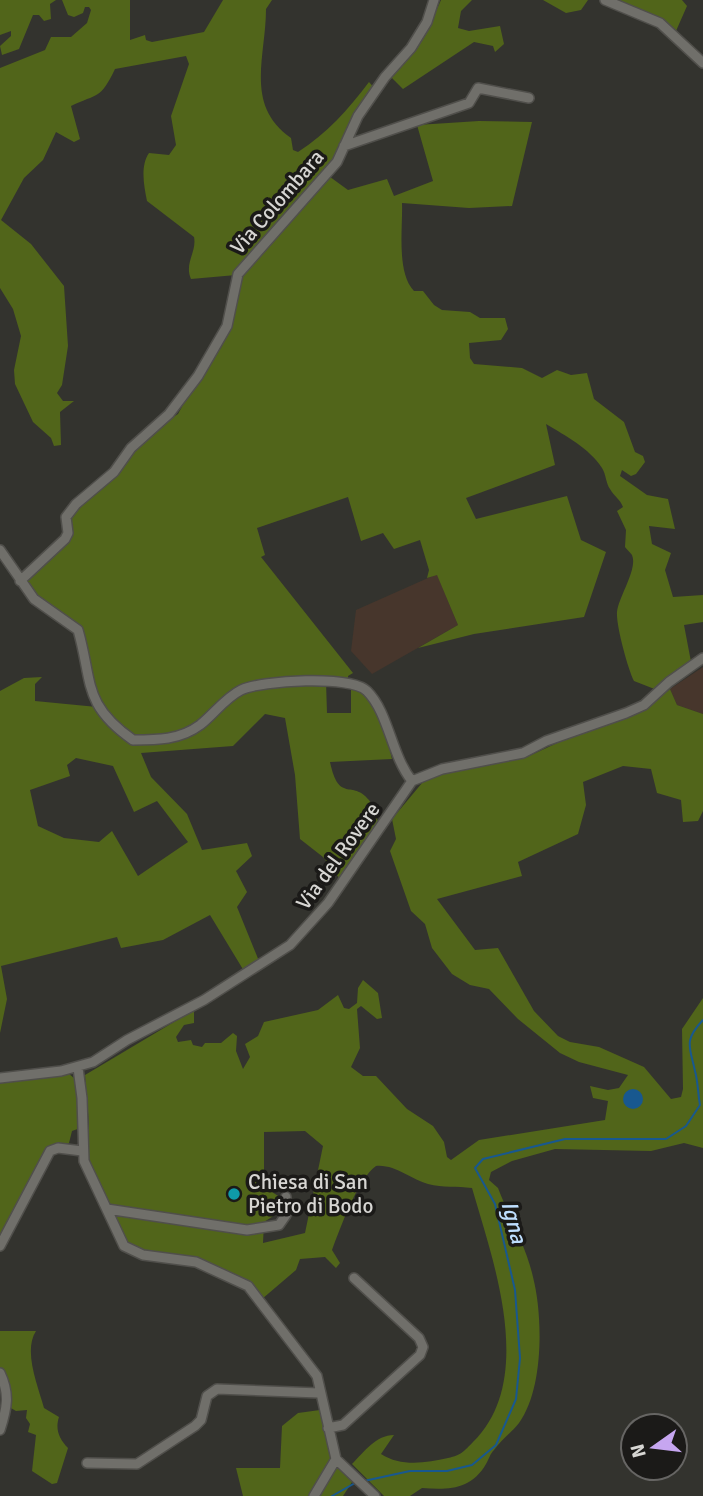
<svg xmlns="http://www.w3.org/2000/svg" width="703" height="1496" font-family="Signika,sans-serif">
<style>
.industrial{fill:#47362c}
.green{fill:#51651a;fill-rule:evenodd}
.water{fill:#18588f}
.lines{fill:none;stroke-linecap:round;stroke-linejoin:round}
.stream{stroke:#18588f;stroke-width:2}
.minor-casing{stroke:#504f4b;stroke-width:12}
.minor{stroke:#706f6a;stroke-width:9}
.culture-dot{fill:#0f9aa8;stroke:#1b1a18;stroke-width:2.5}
.labels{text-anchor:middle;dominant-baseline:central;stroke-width:7;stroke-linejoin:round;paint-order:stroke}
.street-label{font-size:21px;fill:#d7d6d3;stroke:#1b1a18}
.poi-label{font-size:21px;fill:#d7d6d3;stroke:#1b1a18;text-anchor:start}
.water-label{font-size:23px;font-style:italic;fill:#bedefe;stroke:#1b1a18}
</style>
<rect width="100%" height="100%" fill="#33332e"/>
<!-- industrial -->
<path class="industrial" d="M437,574L458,625L372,674L351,651L356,610Z
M703,667V714L677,705L670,689Z"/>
<!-- green -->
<path class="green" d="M0,0H56L50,4L51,19L44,21L39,15H33L19,49L2,55L0,46L11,36V31L0,35Z
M62,0H130V40L145,35L146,40L152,42L204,32L223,0H272L266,9C266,57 244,105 291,138L293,150L298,152C327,133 348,110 369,82L376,90L326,174L348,190L387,179L394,196L433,181L417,125L479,121L532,122L512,206L469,208L402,203C403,227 396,272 414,291H423L434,305L442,310L470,312L480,318H505L508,329L501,340L469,343L470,358L474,364L522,368L542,378L557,370L571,375L587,373L594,399L624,422L635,452L643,456L645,462L636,474L631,476L622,470L620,476L647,495L668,499L675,529L649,526L652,544L671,553L665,570L673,597L703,595V622L684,625L692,667L657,690L634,681C628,669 616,626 617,612C619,596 638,569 632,555C630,552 627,550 625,547L626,530L617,511L623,507C620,499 614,496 610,489C606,484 606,474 602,468C589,448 566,436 546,424L555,465L466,498L476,519L567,496L581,540L606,552L584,617L474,634L418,648L458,625L437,575L427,578L429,570L420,540L394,549L383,533L361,541L348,497L257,528L265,555L261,557L353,673L348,676V682H326L327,713H351V689C385,693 386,732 392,759L330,762C339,804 352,779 369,800C375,808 373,817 381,824L343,883L323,857L300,839L295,775L285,718L265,714L233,746L141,753L151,777L187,814L202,850L247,843L252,856L236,871L247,892L237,907L259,961L244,971L210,915L163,940L121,948L117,937L1,966L7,999L0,1033V691L24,678L42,677L35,684V701L97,707L80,633L38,599L30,602L19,576L71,539L69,519L90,497L129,446L178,414L194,384L222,346L236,275L191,279C184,263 197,252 194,237L147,201C144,186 140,166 149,153L169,155L176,145L171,116L189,64L186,56L115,69C100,100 98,93 71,106L80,139L74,142L56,132L43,160L24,178L1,220L31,244L64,286L68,346L62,385L57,393L63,401H74L60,412L61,445L54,446L51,438L33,422L15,384L14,370L21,336L13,309L0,288V68L45,50L51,37H71L87,23L91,10L89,7H85L83,13L74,17L68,15ZM76,758L113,766L134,812L157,801L188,842L138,876L112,831L99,842L64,838L38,826L30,790L70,776L67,765Z
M441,0H472L461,11L458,28L469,31L500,26L504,44L495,52L493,46L474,42L403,89L390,76L429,27Z
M543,0H588L581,10L566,13Z
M616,0H682L687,6L676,31Z
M670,689L677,705L703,714V811L698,821L683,822L681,800L657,793L651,769L623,766L583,782L586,805L578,834L518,862L522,876L437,899L475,950L498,948L534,1011L558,1036L570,1042L599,1047L644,1067L671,1099L681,1097L683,1089L682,1029L703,998V1148L684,1143L651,1151L555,1149L512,1161L491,1172L489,1180L498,1188C509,1217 526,1246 533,1277C543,1316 544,1389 519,1423C512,1432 501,1440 494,1450C490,1454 489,1459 486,1464C471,1490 448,1490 422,1488L410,1496H384L352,1464C364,1452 376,1435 394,1435L381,1454C401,1467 426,1463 448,1458C462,1455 464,1451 473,1442C537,1379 493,1261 472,1188C457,1186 443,1188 428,1184C412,1180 395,1164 376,1166C358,1178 340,1229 332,1250L340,1263L336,1268L325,1257L300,1259L296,1270L262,1299L193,1259L137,1253L123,1240L110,1204L86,1155L89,1124L85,1075L194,1010V1023L184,1025L176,1037L178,1042L191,1040L193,1045L202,1047L205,1043H221L233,1033L237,1036L236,1051L243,1069L250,1057L245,1044L258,1036L264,1022L318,1010L338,995L344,1008L349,1009L357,1003L358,988L363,980L378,993L382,1018L377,1019L361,1006L357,1009L360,1048L351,1067L363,1076H376L407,1109L433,1126L444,1142L447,1157L451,1160L479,1140L605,1120L608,1101L593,1098L590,1086L608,1090L619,1088L628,1075L579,1062L560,1053L518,1019L489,989L470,985L452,974L432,948L425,924L411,911L390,851L396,839L392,819L422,783L438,775L529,756L583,731L643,711ZM305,1131L323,1146L305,1233L263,1243L264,1222L278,1213L283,1199L264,1187V1132Z
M68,1073L75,1079L83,1127L72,1131L69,1143L45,1151L34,1181L0,1237V1082Z
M0,1331H36C23,1351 38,1386 44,1408L59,1417C55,1429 59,1439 68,1448L57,1483L52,1484L32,1471L36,1435L28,1432L30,1424L26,1418L27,1410L16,1411L9,1407L0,1381Z
M320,1410L328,1443L356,1476L343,1496H243L236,1468H280L282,1426L298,1413Z"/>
<!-- water -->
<path class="water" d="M623 1099a10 10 0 1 1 20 0a10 10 0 1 1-20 0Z"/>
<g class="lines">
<!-- stream -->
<path class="stream" d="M364,1481L410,1471H447L472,1465L496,1445L516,1399L520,1358L515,1290L495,1204L475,1168L483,1159L565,1139H666L686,1126L700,1105C698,1094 698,1082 695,1071C690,1047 683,1041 703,1020
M332,1496L355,1483"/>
<!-- minor casing -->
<g class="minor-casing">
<path id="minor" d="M605,0L660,23L703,63
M344,146L469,103L478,88L529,98
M0,550L34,599L78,630C93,682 82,704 133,740C157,740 180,740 200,725C214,714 225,698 241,690C262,680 351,675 367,691C389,713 391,755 412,781
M20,581L65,539L68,533L66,517L76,504L114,472L131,448L169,414L198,376L227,326L238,274L337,162L358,116L385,77L411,48L427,22L434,0
M78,1068L82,1098L84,1161L124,1246L143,1255L196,1262L248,1286L317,1376L336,1459L375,1496
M0,1078L61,1071L93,1062L127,1040L204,1000L290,945L328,903L412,781L442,769L523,753L546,741L626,713L644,705L669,682L703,658
M107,1209L247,1230L279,1225L286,1215V1197
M0,1246L50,1151L58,1148L82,1151
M0,1373C10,1394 7,1408 0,1430
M328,1428L343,1425L420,1355L423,1347L419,1338L354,1278
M87,1463L137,1464L195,1426L201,1420L207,1396L217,1389L319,1393
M314,1496L336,1459"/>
</g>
<!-- minor -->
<use href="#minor" class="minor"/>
</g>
<!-- markers -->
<circle class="culture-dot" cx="234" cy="1194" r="7"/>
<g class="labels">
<!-- street labels -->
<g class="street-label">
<text transform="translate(277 202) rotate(-49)">Via Colombara</text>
<text transform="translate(338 856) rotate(-54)">Via del Rovere</text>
</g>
<!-- poi labels -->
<g class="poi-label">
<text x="248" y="1182">Chiesa di San<tspan x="248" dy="24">Pietro di Bodo</tspan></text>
</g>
<!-- water labels -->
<g class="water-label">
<text transform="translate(514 1222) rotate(75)">Igna</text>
</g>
</g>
<!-- north arrow -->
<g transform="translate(654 1447) rotate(256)"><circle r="33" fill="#1b1a18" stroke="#666563" stroke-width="2"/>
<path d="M0-5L12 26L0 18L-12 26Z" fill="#c6a6f0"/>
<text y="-10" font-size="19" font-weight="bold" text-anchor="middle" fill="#d7d6d3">N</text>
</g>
</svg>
